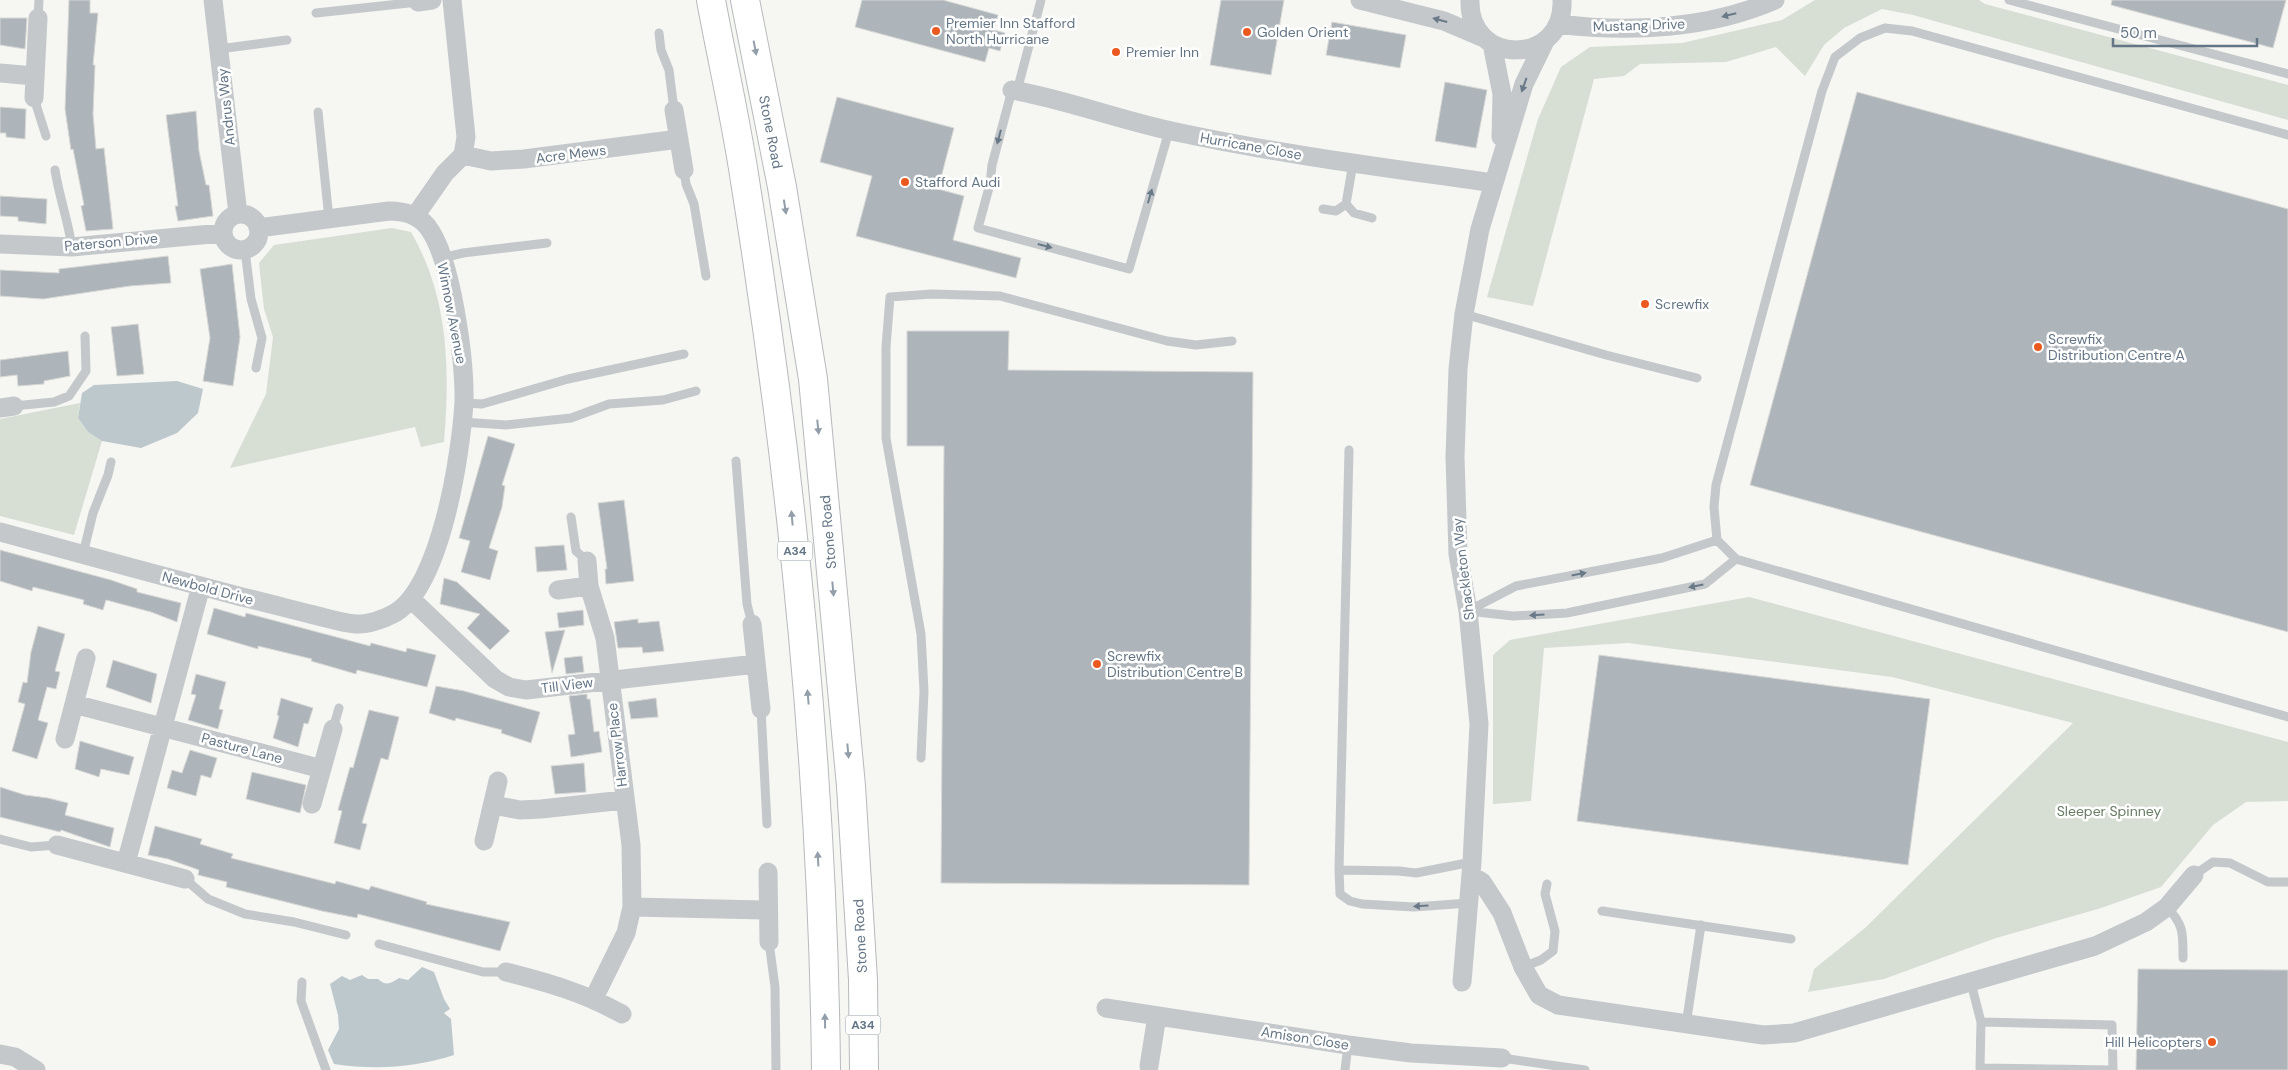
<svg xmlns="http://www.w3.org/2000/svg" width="2288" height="1070" font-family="'DM Sans',sans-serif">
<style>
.green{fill:#d7ded4}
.water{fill:#bdc8cd}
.building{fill:#adb4ba;stroke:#d8d8d5}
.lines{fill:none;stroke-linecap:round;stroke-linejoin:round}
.highway-casing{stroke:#b6babd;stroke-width:30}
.lane{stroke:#c4c8cb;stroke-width:9}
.street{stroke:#c4c8cb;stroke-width:19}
.highway{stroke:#fff;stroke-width:28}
.oneway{fill:#697988}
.oneway2{fill:#929eaa}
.poi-dot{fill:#eb591e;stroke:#fff;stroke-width:2}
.labels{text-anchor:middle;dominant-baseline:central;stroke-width:5;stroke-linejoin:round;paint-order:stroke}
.shield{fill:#fff;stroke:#929eaa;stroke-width:1}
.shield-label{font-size:12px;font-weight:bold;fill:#647585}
.poi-label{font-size:14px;fill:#647585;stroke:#fff;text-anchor:start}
.street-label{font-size:14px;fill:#647585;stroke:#fff}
.park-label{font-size:14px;fill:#677c63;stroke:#fff}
</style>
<rect width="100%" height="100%" fill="#f6f6f3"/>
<!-- green -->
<path class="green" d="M1815,0H1979L1985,4L2288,85V120L1913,15L1882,9L1844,28L1824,45L1805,76L1776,47L1726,62L1640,64L1624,76L1594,79L1533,306L1487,297L1538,119L1561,67L1590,47L1682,43L1782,20Z
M392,228L411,232C449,298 450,368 444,442L421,447L415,427L230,468L266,394L273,337L264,309L259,263L274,245Z
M80,403L78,418L88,432L102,441L74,535L0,516V419Z
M1749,597L2288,742V801L2246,802L2213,825L2161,887L2098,909L1996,938L1884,979L1808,992L1814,969L1865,928L2073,723L1892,677L1628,643L1544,648L1531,801L1493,804V655L1510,640Z"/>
<!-- water -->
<path class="water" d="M177,381L203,389L198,413L177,433L141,448L102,441L88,432L78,418L82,393L94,385Z
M422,967L434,972L444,999L450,1009L444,1013L451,1019L454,1055C413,1068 375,1070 334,1064L328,1050L339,1029L338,1015L330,984L342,976L350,980L362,975L368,979H378C386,986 390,984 399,978L408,980Z"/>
<!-- building -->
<path class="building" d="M69,0H90V13H98L93,65H95L93,114L96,149L104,148L113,229L86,231L81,206L84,205L73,149L71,150L65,109Z
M862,0H943L998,15L994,30L1005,33L1000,51L989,48L985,62L855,27Z
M1221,0H1284L1271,75L1210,65Z
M2112,0H2286L2273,48L2111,5Z
M0,18H27L25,49L0,45Z
M1332,22L1406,35L1400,68L1326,55Z
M1445,82L1487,90L1476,148L1435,141Z
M1857,92L2288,209V632L1750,485Z
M837,97L954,128L938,189L964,196L953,240L1021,258L1016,278L856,236L872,176L820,162Z
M0,107L26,109L25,139L6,137V133H0Z
M196,111L199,151L206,185H209L213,216L178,221L175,206H178L166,115Z
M0,196L47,199L46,224L18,221V217L0,216Z
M168,256L171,283L130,286L43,299L0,296V270L59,273V269Z
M232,264L240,337L233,386L203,381L210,338L200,269Z
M138,324L144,374L117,376L111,327Z
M907,331H1009L1008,370L1253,372L1249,885L941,883L944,446H907Z
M68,351L70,376L44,381V384L18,386L17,375L0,377V360Z
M488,436L515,444L502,485L505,486L502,507L489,548L498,551L490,580L461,572L470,541L459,538Z
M624,500L634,581L606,584L605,569H607L598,503Z
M564,545L567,570L537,572L535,547Z
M0,550L111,580L137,589V592L181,603L177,622L151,612L106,600L103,610L83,604L84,600L33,587L32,591L0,581Z
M444,578L457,582L510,631L490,650L467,628L480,614L440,604Z
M214,608L245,617L246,613L370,646L371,643L406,652L407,648L436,655L427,687L357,670L356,674L311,661L312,659L258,646V649L207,634Z
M583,610L584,625L559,628L557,613Z
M638,619V623L659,621L664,651L643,653L642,647L618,648L614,622Z
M38,626L65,634L55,671L60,672L56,689L47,687L38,720L48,723L37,759L12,751L25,704L18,702L23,682L27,683L31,652Z
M565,630L552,673L545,632Z
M1599,655L1930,699L1908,865L1577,821Z
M582,656L584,672L566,674L564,658Z
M113,660L157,674L151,703L106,687Z
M196,674L226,682L219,709L223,710L218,729L188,720L196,695L191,694Z
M436,686L464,691L540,712L531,743L501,733L502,730L456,718L455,721L429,713Z
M587,694V699H590L594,732L599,731L602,752L571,757L568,735L575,734L569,696Z
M281,698L313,708L308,724L304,723L298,747L273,738L279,716L277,715Z
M656,698L658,717L631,719L628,702Z
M369,710L399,717L388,760L381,758L362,823L367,824L360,850L334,843L342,811L338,810L350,767L353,768Z
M80,741L134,757L129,775L101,769L99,777L75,769Z
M190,750L217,758L211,778L201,775L196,796L167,788L172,770L182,773Z
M584,763L586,792L555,794L551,766Z
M252,772L306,785L300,813L246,799Z
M0,787L25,795L48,798L68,803L65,815L114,828L110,847L61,830L60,832L0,817Z
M155,826L202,839L200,844L233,854L231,858L335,884L336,881L369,890L371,886L427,902L426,904L510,922L500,951L358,914L357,918L322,911L226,887L227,882L198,875L199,870L168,859L148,855Z
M2138,969L2288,970V1070H2136Z"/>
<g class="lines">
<!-- highway casing -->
<g class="highway-casing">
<path id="highway" d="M711,0C722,60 736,120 745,181C792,475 823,772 826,1070
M745,0L782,187L813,379L851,786L863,980L864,1070"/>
</g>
<!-- lane -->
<path class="lane" d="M2009,0L2288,74
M316,13L418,2
M38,18L39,0
M659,33L661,50L669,70L674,110
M219,49L287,40
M1012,90L992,165L990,184L978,228L1129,269L1169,131
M1017,91L1041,0
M34,98L46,136
M318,112L329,219
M2288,135L1912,31L1885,28L1860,38L1835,57L1822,91L1716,485L1714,507L1717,540L1736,559L2288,717
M55,170C59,196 68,220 72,247
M684,170L686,184L694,204L706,276
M1346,204L1354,213L1372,218
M1323,209L1336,211L1346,204L1353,163
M245,250L251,299L262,338L256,368
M442,258L463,253L547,243
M1464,314L1606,355L1697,378
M464,403L482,404L568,379L684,354
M14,406L54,402L69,396L86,371L85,336
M462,422L506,425L571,418L609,404L663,400L696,391
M736,461L747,604L752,624
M571,517L576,551L587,561
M83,554L93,513L108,475L111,462
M1468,611L1513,616L1567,613L1705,584L1736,559
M1468,611L1516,586L1662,558L1717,540
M761,709L767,824
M333,729L339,708
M921,758L924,691L921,634L886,438V347L890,297L932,294L1000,296L1167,341L1196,345L1232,341
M0,839L31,847L57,845
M1339,870L1349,450
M2194,875L2213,862L2230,863L2268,882H2288
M185,879L208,899L245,914L294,922L346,935
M1469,903L1414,907L1362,904L1350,901L1340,894L1339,870L1399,871L1416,873L1472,862
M2167,907C2184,925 2183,933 2183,958
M1602,911L1791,939
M769,942L775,987L776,1070
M379,944L483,972H506
M1523,967L1541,960L1553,951L1555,931L1545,894L1547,884
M302,982L301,1001L326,1070
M1971,983L1981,1022L1980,1068L2113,1070L2112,1025L1981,1022
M1686,1025L1701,925
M1502,1058L1585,1070
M1345,1070L1348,1045"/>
<!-- street -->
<path class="street" d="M213,0L238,214
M452,0L466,137L463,155
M1360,0L1444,21L1484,38
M1470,0C1468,67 1565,66 1562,0
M418,2L432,0
M1558,24C1630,33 1708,29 1775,0
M1492,44L1502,94L1501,137
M0,73L34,76
M1012,90C1069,100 1124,122 1181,133C1284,155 1389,168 1493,183
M34,98L38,18
M674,110L684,170
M223 232a18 18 0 1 1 36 0a18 18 0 1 1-36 0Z
M415,216L445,173L463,155L491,161L524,159L679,139
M0,244L72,247L222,233
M0,408L14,406
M0,532C81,554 161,576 242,597C268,603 293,610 318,616C330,619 343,623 356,624C367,625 384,619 393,614C441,589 461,453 464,402C465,362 452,257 427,226C417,214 403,211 389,211L258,228
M587,561L589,586L605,638L631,845L632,907L626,933L594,998
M558,590L589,586
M411,599L495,679L509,687L526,690L756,664
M752,624L761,709
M74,704L322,769
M65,739L86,658
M312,804L333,729
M493,805L520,810L541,809L624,800
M484,841L498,781
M57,845L185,879
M126,863L201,586
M768,872L769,942
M1471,875L1482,882L1502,913L1523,967L1539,995L1558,1005L1763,1035L1794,1033L2095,946L2146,922L2167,907L2194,875
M632,907L768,910
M506,972C549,983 582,992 622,1014
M1462,982L1472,862L1479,724L1468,611L1458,554L1455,457L1458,369L1464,314L1480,229L1524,84L1545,41
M1106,1008L1348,1045L1411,1053L1502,1058
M0,1054L15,1057L36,1070
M1149,1066L1157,1016"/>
<!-- highway -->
<use href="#highway" class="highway"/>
</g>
<!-- one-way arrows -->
<defs><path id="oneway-solid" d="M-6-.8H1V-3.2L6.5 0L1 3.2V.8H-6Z" transform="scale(1.25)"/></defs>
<g class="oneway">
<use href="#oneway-solid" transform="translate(1729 15) rotate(166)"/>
<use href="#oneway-solid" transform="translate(1440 20) rotate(-165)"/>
<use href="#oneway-solid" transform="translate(1524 85) rotate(110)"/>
<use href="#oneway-solid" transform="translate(999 137) rotate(105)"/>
<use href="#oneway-solid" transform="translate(1150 196) rotate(-74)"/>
<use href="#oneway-solid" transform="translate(1045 246) rotate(15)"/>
<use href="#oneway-solid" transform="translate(1579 574) rotate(-11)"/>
<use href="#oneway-solid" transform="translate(1696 586) rotate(169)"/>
<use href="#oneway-solid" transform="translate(1537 615) rotate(177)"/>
<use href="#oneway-solid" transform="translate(1421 906) rotate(177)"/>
</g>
<g class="oneway2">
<use href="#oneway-solid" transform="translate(755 48) rotate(79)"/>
<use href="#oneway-solid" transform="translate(785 207) rotate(81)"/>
<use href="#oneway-solid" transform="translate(818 427) rotate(84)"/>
<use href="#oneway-solid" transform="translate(792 518) rotate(-95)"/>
<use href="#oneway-solid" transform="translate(833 589) rotate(85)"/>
<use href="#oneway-solid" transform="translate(808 697) rotate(-95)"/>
<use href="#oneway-solid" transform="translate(848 751) rotate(85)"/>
<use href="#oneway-solid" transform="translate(818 859) rotate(-93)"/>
<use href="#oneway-solid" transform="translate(825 1021) rotate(-91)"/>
</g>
<!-- markers -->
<g class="poi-dot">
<circle cx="936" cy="31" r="5"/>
<circle cx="1247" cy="32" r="5"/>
<circle cx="1116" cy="52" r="5"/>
<circle cx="905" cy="182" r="5"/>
<circle cx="1645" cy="304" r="5"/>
<circle cx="2038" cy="347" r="5"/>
<circle cx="1097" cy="664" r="5"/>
<circle cx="2212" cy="1042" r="5"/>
</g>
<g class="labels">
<!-- shield labels -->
<g class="shield">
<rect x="777.5" y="541.5" width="35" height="19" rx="4"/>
<rect x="845.5" y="1015.5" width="35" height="19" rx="4"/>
</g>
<g class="shield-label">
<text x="795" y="551">A34</text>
<text x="863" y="1025">A34</text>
</g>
<!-- poi labels -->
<g class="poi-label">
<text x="946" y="23">Premier Inn Stafford<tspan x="946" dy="16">North Hurricane</tspan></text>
<text x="1257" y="32">Golden Orient</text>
<text x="1126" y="52">Premier Inn</text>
<text x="915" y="182">Stafford Audi</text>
<text x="1655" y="304">Screwfix</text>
<text x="2048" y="339">Screwfix<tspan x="2048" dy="16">Distribution Centre A</tspan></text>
<text x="1107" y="656">Screwfix<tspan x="1107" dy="16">Distribution Centre B</tspan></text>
<text x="2202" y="1042" text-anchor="end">Hill Helicopters</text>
</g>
<!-- street labels -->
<g class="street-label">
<text transform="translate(1639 25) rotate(-2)">Mustang Drive</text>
<text transform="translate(226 107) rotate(-96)">Andrus Way</text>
<text transform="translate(771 132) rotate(79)">Stone Road</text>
<text transform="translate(1251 146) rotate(10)">Hurricane Close</text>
<text transform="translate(571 154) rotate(-7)">Acre Mews</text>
<text transform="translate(111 242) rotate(-5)">Paterson Drive</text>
<text transform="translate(452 313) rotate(79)">Winnow Avenue</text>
<text transform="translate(828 532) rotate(-95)">Stone Road</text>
<text transform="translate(1463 569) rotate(-97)">Shackleton Way</text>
<text transform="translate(208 588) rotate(15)">Newbold Drive</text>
<text transform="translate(567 685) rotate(-7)">Till View</text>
<text transform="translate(617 745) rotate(-97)">Harrow Place</text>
<text transform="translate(242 748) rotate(15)">Pasture Lane</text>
<text transform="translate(860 936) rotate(-93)">Stone Road</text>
<text transform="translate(1305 1038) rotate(9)">Amison Close</text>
</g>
<!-- park labels -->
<g class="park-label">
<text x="2109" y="811">Sleeper Spinney</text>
</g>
</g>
<!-- scale -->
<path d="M2113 38v8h144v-8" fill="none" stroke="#647585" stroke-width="2.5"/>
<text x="2120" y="38" font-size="15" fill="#647585" stroke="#ffffff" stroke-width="4" paint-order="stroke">50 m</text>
</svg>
